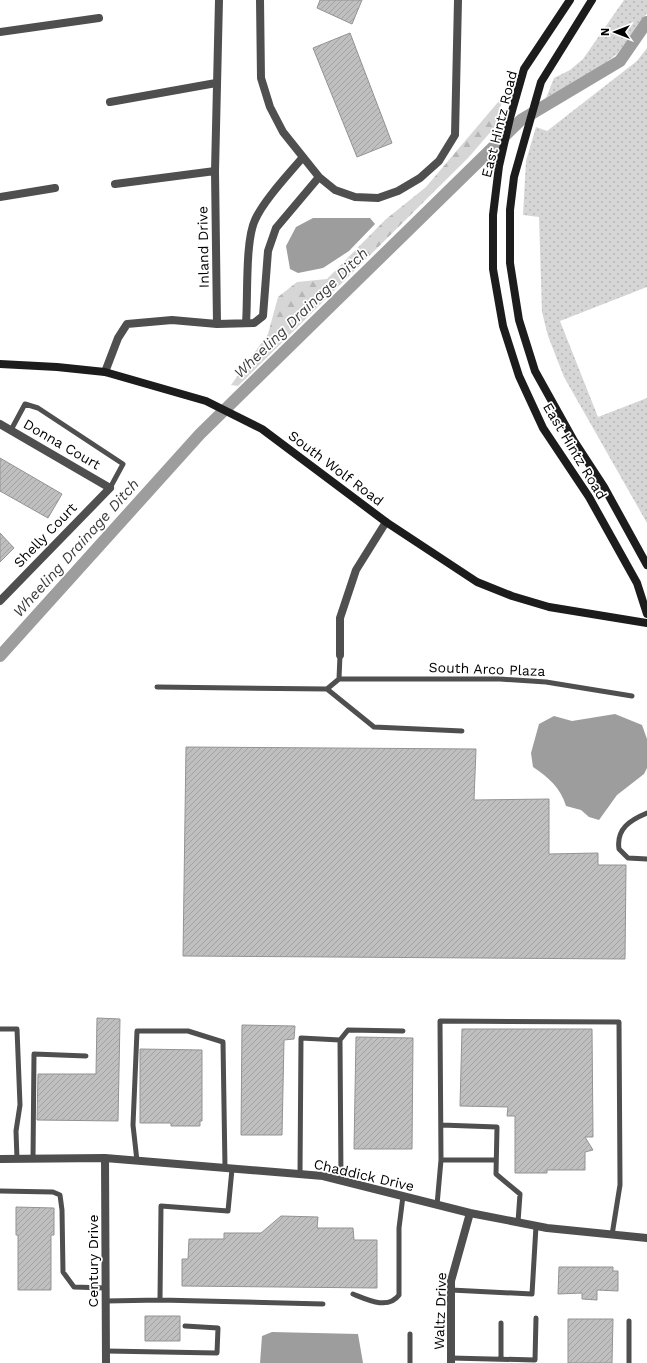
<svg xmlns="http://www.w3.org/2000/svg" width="647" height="1363" font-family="'Work Sans',sans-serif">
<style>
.grass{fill:url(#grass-dots)}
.forest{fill:url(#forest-firs)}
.water{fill:#9d9d9d}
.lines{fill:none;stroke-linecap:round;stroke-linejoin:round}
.canal{stroke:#9d9d9d;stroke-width:12}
.building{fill:url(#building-hatch);stroke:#939393}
.service{stroke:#4f4f4f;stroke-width:5}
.minor{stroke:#4f4f4f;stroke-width:8}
.secondary{stroke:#1c1c1c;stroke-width:8}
.labels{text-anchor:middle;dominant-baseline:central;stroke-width:3.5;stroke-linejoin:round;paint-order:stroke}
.street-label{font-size:14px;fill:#000;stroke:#fff}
.water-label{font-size:15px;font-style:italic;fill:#3e3e3e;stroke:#fff}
</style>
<defs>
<pattern id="grass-dots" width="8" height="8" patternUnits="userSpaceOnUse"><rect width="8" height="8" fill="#d6d6d6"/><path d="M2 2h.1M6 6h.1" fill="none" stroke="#b6b6b6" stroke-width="1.8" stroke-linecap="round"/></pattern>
<pattern id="forest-firs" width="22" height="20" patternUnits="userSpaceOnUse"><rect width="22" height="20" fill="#d6d6d6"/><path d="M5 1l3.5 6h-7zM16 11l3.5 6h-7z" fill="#b6b6b6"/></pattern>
<pattern id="building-hatch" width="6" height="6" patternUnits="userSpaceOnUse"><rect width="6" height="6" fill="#bfbfbf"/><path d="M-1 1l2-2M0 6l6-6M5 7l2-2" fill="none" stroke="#a2a2a2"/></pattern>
</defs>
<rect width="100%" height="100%" fill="#fff"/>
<!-- grass -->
<path class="grass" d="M624,0H647V13L617,54L583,80L546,98L554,78L570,70L583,59Z
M647,48V287L560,321L598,417L647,398V523L564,377L548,336L542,312L539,217L523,215L526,161L536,127L547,131L637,61Z"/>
<!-- forest -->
<path class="forest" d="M504,95L494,128L468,158L238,386L231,385L268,334L278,297L297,282L327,279L385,220L426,187Z"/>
<!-- water -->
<path class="water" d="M313,218H370L375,224L349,251L323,268L298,273L290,269L286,246L296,227Z
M615,714L642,725L647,739V768L644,774L617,795L599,820L589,817L581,810L566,806C560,787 549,778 533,767L531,753L539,724L554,716L572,721Z
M272,1332L358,1334L363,1363H260L262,1336Z"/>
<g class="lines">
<!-- canal -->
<path class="canal" d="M0,656L200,434L521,120L620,61L647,22"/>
</g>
<!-- building -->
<path class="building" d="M320,0H362L352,24L317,8Z
M350,33L392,143L357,157L313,48Z
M0,458L62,494L48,518L0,491Z
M0,533L14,548L0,562Z
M186,747L476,749L474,800L549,799V854L598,853V865H626L625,959L183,956Z
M97,1018L120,1019L118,1121L37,1120L38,1074H96Z
M242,1025L295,1026L294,1039L284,1040L282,1135H241Z
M462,1029H592L593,1137H585L593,1150L585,1152V1170H547V1173H515V1116H507L508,1107L460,1106Z
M356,1037L413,1038L412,1149H354Z
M140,1049L202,1050V1121H200V1126H171V1123H140Z
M16,1207L54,1208V1235H51V1290H18V1235H16Z
M281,1216L318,1217L317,1228H353L354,1240H377V1288L182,1286V1259H188L189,1239H224V1233H261Z
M559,1267H613V1271H618V1291L597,1290V1300L582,1299V1293L558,1294Z
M145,1316H180V1341H145Z
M568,1319H613L612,1363H568Z"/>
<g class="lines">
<!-- service -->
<path class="service" d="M11,430L25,404L38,408L123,464L110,488
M339,679H500L546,682L632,696
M157,687L327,689L339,679L340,655
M327,689L374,727L462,731
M647,813C630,820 616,829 619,849L628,858L647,859
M0,1029H17L20,1105L16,1131L17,1159
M340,1040L348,1030L403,1031
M441,1125L497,1127L496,1174L520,1194L518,1222
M33,1159L34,1054L86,1056
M441,1160H496
M137,1161L133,1125L137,1031H188L223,1042L225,1168
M300,1174L301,1038L340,1040L341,1180
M0,1191L53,1192L60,1195L62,1210L63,1272L74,1287L106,1288
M437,1205L441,1160L440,1021L619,1022L620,1185L612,1235
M451,1290L532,1294L536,1226
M353,1294C368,1300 388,1310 399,1295V1228L403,1196
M160,1300L323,1304
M106,1301L160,1300L161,1206L228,1211L232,1169
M629,1321V1363
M106,1351L217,1353L218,1328L185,1326
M451,1358L535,1360L536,1318
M501,1359V1323
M410,1363V1334"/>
<!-- minor -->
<path class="minor" d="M260,0L261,78L270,107L283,132L319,177L335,190L355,197L378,198L398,191L420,178L439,161L455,135L458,0
M0,32L99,18
M110,102L216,83
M115,184L215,171
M0,197L55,188
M246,323C248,298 245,241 255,220C264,200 288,175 303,157
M217,324L215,171L219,0
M105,372L118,338L127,324L172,320L217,324L254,323L263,316L268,251L276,228L319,177
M0,424L110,488L0,601
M340,655V618L356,570L386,522
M105,1158L106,1363
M0,1159L105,1158L323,1176L470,1213L547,1228L647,1238
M451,1363V1281L470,1213"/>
<!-- secondary -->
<path class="secondary" d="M570,0L524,69L510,118L499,166L493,215V269L503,326L519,376L543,428L589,497L637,583L647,614
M592,0L541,82L514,177L510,210V263L519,320L535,371L574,441L604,487L647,565
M0,364L57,367L105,372L206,401L262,429L386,522L477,582L512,596L549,607L647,623"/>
</g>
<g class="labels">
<!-- street labels -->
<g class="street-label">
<text transform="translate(499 124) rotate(-76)">East Hintz Road</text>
<text transform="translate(203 247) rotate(-91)">Inland Drive</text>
<text transform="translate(62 444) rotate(30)">Donna Court</text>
<text transform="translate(575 451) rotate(59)">East Hintz Road</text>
<text transform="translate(336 468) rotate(37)">South Wolf Road</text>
<text transform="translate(45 535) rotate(-46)">Shelly Court</text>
<text transform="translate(487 669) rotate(2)">South Arco Plaza</text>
<text transform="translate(364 1175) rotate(13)">Chaddick Drive</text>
<text transform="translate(93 1261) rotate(-90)">Century Drive</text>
<text transform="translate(440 1311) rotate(-88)">Waltz Drive</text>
</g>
<!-- water labels -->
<g class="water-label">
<text transform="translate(301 313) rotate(-44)">Wheeling Drainage Ditch</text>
<text transform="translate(76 548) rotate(-48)">Wheeling Drainage Ditch</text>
</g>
</g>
<!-- north arrow -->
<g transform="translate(615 32) rotate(270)" stroke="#ffffff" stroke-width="3" paint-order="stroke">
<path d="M0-3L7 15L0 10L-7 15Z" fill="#000000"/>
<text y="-6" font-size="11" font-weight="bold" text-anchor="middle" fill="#000000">N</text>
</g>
</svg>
